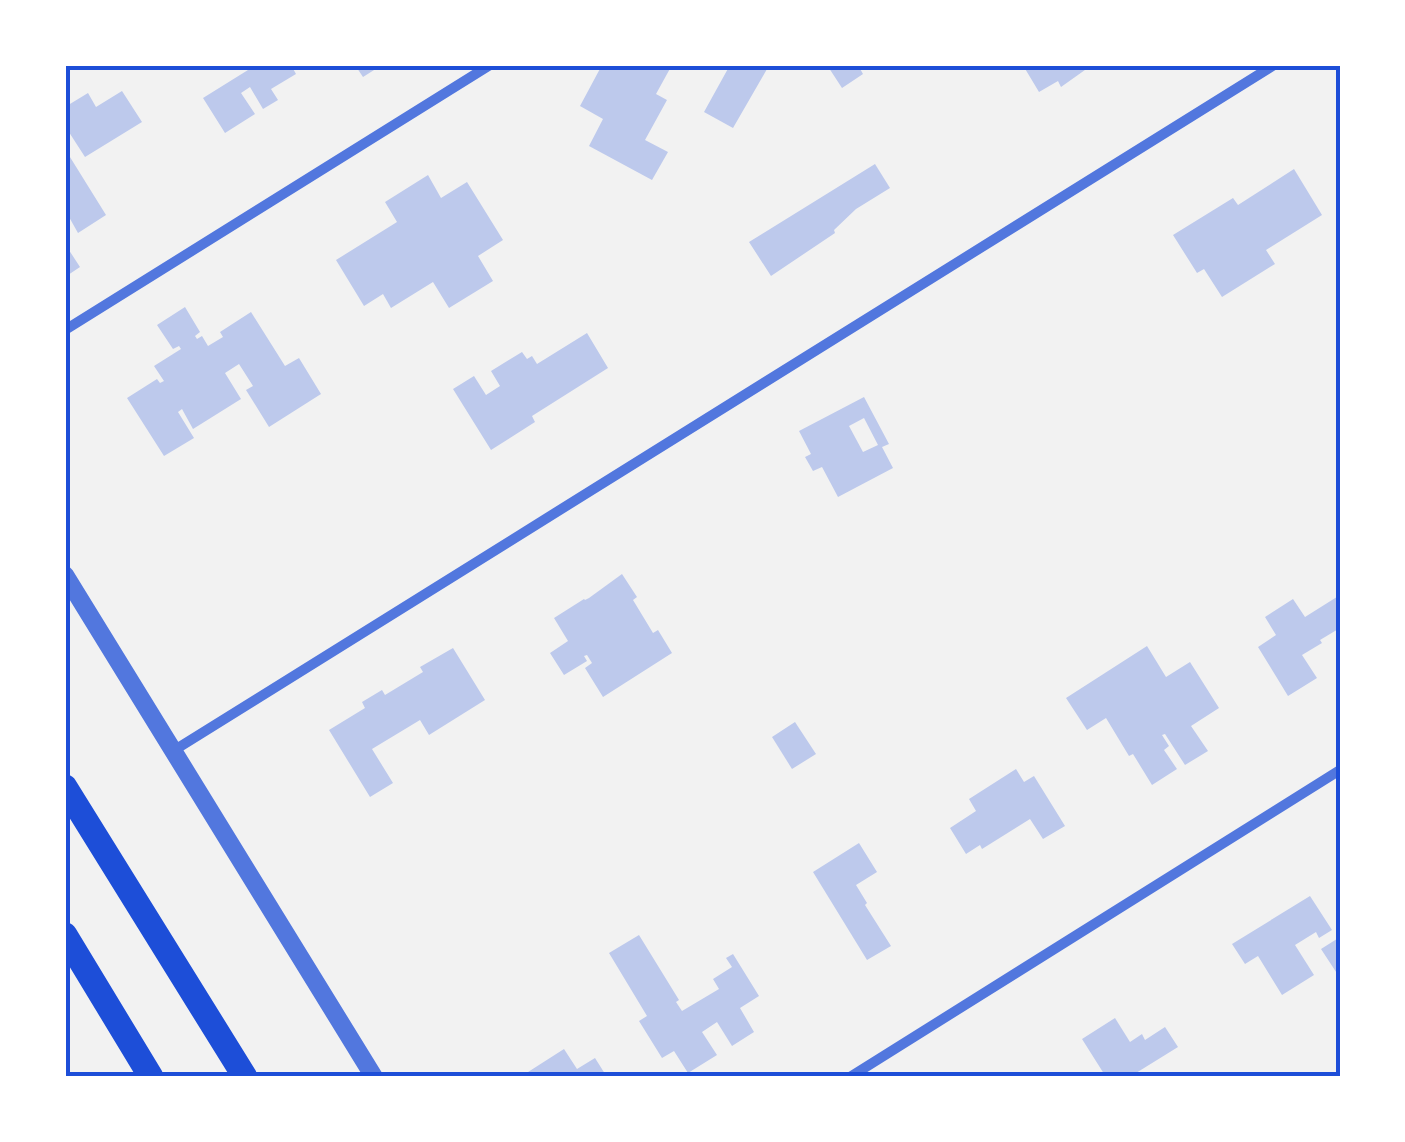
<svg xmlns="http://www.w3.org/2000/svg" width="1405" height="1142" font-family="Lato,sans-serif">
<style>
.building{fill:#bdc9ec;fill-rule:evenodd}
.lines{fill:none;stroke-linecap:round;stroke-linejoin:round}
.minor{stroke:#5277de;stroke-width:10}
.tertiary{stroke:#5277de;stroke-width:18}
.motorway{stroke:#1d4ed8;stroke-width:25}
.neatline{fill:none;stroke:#1d4ed8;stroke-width:4}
</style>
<rect width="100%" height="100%" fill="#f2f2f2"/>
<!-- building -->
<path class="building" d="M245,65H291L296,74L271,89L278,100L263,109L250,87L241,93L255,114L225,133L203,98L248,70Z
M355,65H382L363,77Z
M602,65H672L656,94L667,100L645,140L668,152L652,180L589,146L603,119L580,106Z
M730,65H760L767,69L733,128L704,112Z
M827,65H858L863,74L842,88Z
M1028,65H1092L1061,87L1058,81L1039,92L1024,67Z
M122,91L142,122L85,157L65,126V107L88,93L96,107Z
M65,149L106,215L78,233L69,217L65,219Z
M875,164L890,188L856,209L834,230L835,233L771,276L749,242Z
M1294,169L1322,215L1266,250L1275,264L1222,297L1204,269L1197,273L1173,235L1233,198L1238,205Z
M428,175L441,198L467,182L503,240L478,256L493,281L449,308L433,282L391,308L383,294L364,306L336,260L397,222L385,202Z
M65,244L80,267L65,277Z
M185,307L200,332L195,336L197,339L202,336L208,346L223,337L220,332L251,312L285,366L299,358L321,394L269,427L246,390L253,386L239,364L225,373L241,399L193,429L182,409L178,412L194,438L164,456L127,398L157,379L160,383L164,381L154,366L181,349L179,346L173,349L157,325Z
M587,333L608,368L532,416L535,422L491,450L453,389L474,376L486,395L500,386L491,371L522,352L527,359L532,356L537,364Z
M864,397L889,444L882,447L893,468L838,497L822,467L813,471L805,457L811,454L799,431ZM864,418L878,445L863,452L849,426Z
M622,574L637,597L633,600L653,633L658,630L672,653L603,697L585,668L592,663L587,655L584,656L587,661L564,675L550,653L568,641L554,618L584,599L585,600L589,598Z
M1340,595V628L1320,640L1322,643L1302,655L1317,678L1288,696L1258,647L1276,635L1265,617L1293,599L1305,617Z
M1147,646L1166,677L1190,662L1219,708L1191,726L1208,751L1185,765L1165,734L1162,735L1169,746L1164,750L1177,769L1152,785L1133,754L1129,756L1106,718L1087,730L1066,698Z
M453,648L485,700L429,735L420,720L372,749L393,783L370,797L329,730L365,708L362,702L382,690L385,695L423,672L420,667Z
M795,722L816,754L792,769L772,737Z
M1016,769L1024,782L1034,776L1065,826L1043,839L1030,819L982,849L980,845L966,854L950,828L976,811L969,799Z
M859,843L877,872L856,885L867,903L865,905L891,946L867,960L813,872Z
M1310,896L1332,930L1319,938L1316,932L1295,945L1314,975L1282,995L1258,956L1245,964L1232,944Z
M639,935L679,1000L676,1002L682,1011L719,989L713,979L732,967L726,958L733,954L759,996L740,1008L754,1032L732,1046L717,1022L702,1032L717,1055L688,1073L674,1051L662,1058L639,1021L647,1016L609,953Z
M1340,937V978L1321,949Z
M1115,1018L1130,1042L1142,1034L1145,1040L1165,1027L1178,1047L1136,1073L1138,1077H1106L1082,1039Z
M564,1049L577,1069L595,1058L607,1077H531L528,1072Z"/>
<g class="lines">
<!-- minor -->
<path class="minor" d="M65,330L490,65
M173,751L1274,65
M850,1077L1340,770"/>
<!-- tertiary -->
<path class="tertiary" d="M65,575L374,1077"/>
<!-- motorway -->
<path class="motorway" d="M65,787L245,1077
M65,935L151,1077"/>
</g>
<!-- border -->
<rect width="1405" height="1142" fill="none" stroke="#ffffff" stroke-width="135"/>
<rect x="68" y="68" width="1270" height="1006" class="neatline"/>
</svg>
